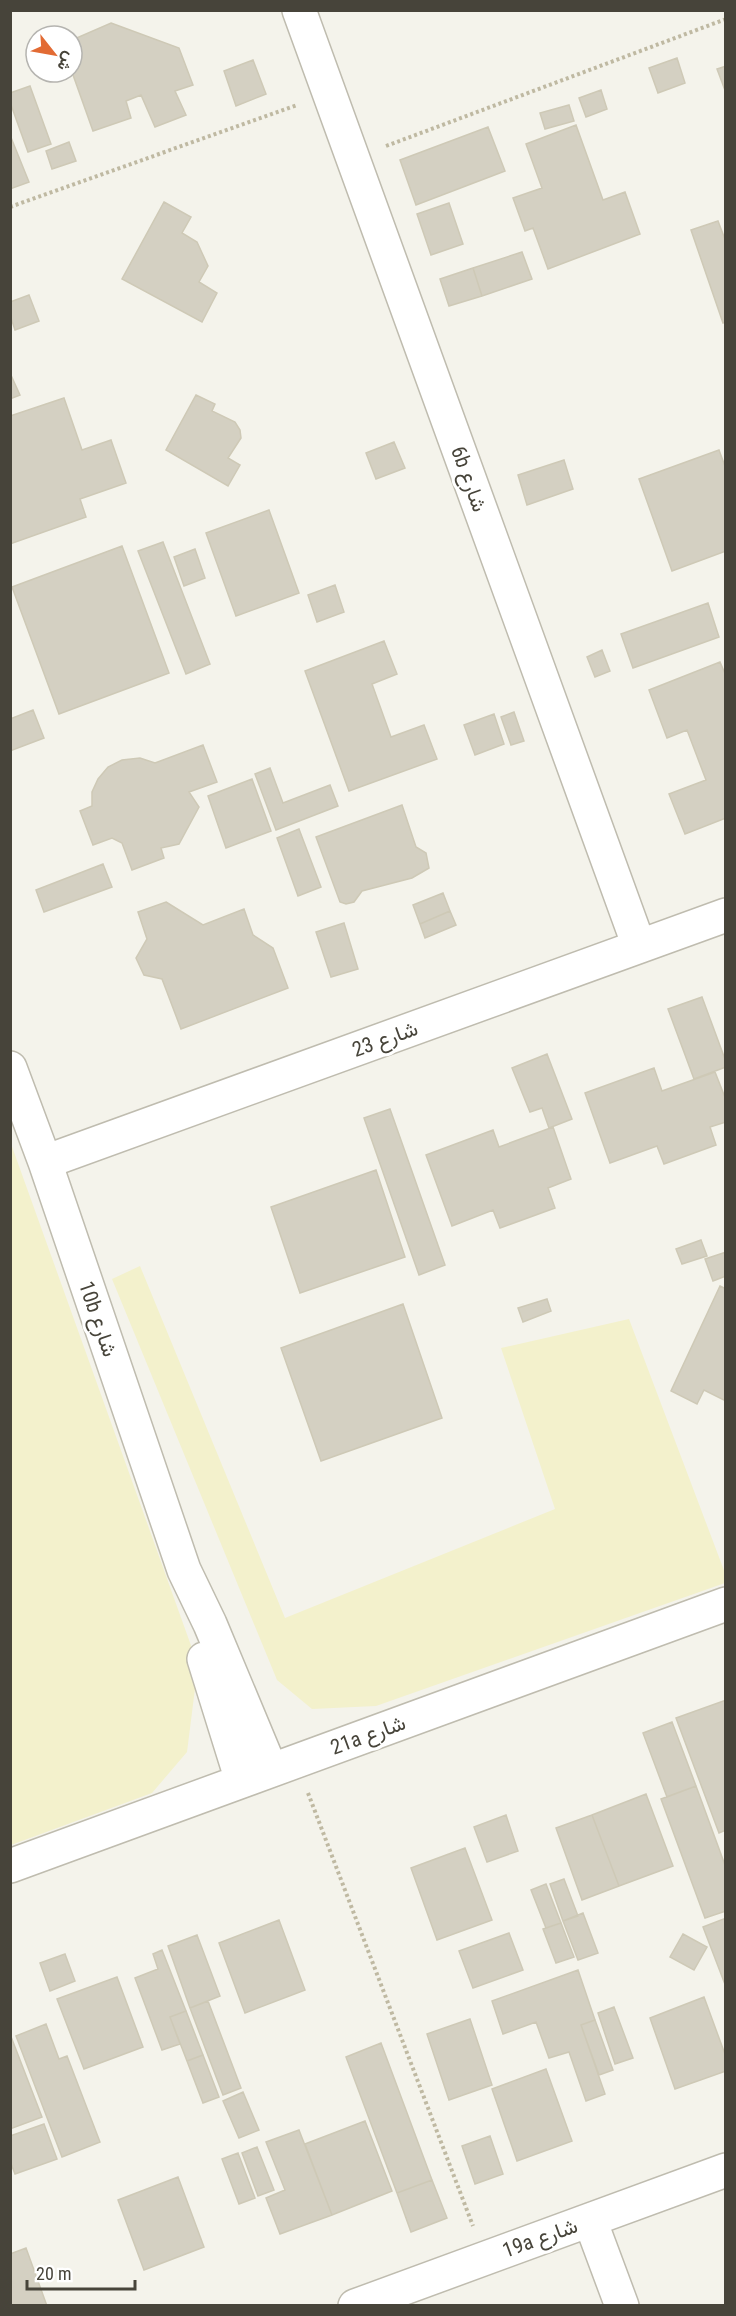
<svg xmlns="http://www.w3.org/2000/svg" width="736" height="2316" font-family="'Roboto Condensed',Vazirmatn,sans-serif">
<style>
.sand{fill:#f3f1cc}
.building{fill:#d4d0c2;stroke:#cec9b6;stroke-width:1.5}
.lines{fill:none;stroke-linecap:round;stroke-linejoin:round}
.minor-casing{stroke:#bfbcaf;stroke-width:36}
.path{stroke:#bfb9a2;stroke-width:4;stroke-dasharray:3 3;stroke-linecap:butt}
.minor{stroke:#fff;stroke-width:33}
.labels{text-anchor:middle;dominant-baseline:central;stroke-width:6;stroke-linejoin:round;paint-order:stroke}
.street-label{font-size:21px;fill:#47443a;stroke:#fff}
</style>
<rect width="100%" height="100%" fill="#f4f3eb"/>
<!-- sand -->
<path class="sand" d="M10,1141L198,1665L187,1752L152,1793L11,1845Z
M140,1266L285,1618L555,1509L501,1348L629,1319L725,1573V1583L376,1706L312,1709L277,1680L112,1279Z"/>
<!-- building -->
<path class="building" d="M111,23L179,48L193,85L175,91L186,115L155,127L141,95L126,101L131,118L93,131L72,72V40Z
M677,58L685,83L658,93L649,68Z
M253,60L266,94L236,106L224,71Z
M726,66V93L717,69Z
M30,86L51,144L28,152L10,102V93Z
M601,90L607,109L586,117L579,98Z
M569,105L574,121L545,129L540,113Z
M576,125L603,200L625,192L640,234L548,269L533,228L525,231L513,198L542,188L526,144Z
M488,127L505,171L416,205L400,160Z
M10,135L29,182L10,189Z
M69,142L76,161L52,169L46,151Z
M164,202L191,217L182,233L197,242L208,266L199,282L217,293L202,322L122,279Z
M449,203L463,244L431,255L417,214Z
M718,221L726,242V322L723,323L691,230Z
M522,252L532,279L482,296L473,268Z
M473,268L482,296L449,306L440,279Z
M29,295L39,321L15,330L10,315V302Z
M10,373L20,395L10,399Z
M196,395L215,404L212,411L235,422L240,430L241,438L228,458L240,465L228,486L166,450Z
M64,398L82,450L111,440L126,483L80,499L86,517L10,544V416Z
M394,442L405,468L376,479L366,453Z
M719,450L726,469V551L672,571L639,479Z
M564,460L573,489L527,505L518,475Z
M269,510L299,593L236,616L206,533Z
M163,542L210,664L186,674L138,551Z
M122,546L169,673L59,714L12,587Z
M195,549L205,578L184,586L174,557Z
M335,585L344,612L317,622L308,595Z
M708,603L719,637L633,668L621,634Z
M384,641L397,674L372,684L391,737L424,725L437,759L349,791L305,671Z
M602,650L610,671L595,677L587,657Z
M720,662L726,676V818L685,834L669,794L706,780L687,730L667,738L649,690Z
M33,710L44,738L10,751V719Z
M514,712L524,741L511,745L501,717Z
M494,714L504,744L475,755L464,725Z
M203,745L217,782L189,792L199,807L179,844L161,848L164,858L132,870L122,843L112,838L93,845L80,811L92,806V792L98,779L108,767L122,760L140,758L155,763Z
M270,768L283,803L330,785L338,806L276,830L255,774Z
M252,779L271,831L226,848L208,796Z
M402,805L416,847L426,853L429,868L412,878L362,891L354,902L346,904L340,902L316,837Z
M299,829L321,887L298,896L277,838Z
M103,864L112,887L44,912L36,890Z
M443,893L450,911L420,924L413,905Z
M166,902L203,925L244,909L253,935L273,948L288,988L181,1029L162,979L144,975L136,958L147,939L138,912Z
M450,911L456,925L425,938L420,924Z
M344,923L358,969L331,977L316,932Z
M702,997L726,1062V1067L694,1079L668,1009Z
M547,1054L572,1119L549,1128L542,1108L530,1112L512,1068Z
M654,1068L662,1091L715,1072L726,1100V1122L710,1127L716,1145L664,1164L657,1146L610,1163L585,1093Z
M390,1109L445,1265L419,1275L364,1118Z
M553,1127L571,1179L548,1188L555,1208L500,1228L493,1210L452,1226L426,1155L493,1130L499,1147Z
M376,1170L405,1257L300,1293L271,1207Z
M701,1240L707,1256L682,1264L676,1249Z
M726,1252V1276L713,1281L705,1259Z
M720,1286L726,1289V1401L704,1390L697,1404L671,1391Z
M547,1299L551,1311L523,1322L518,1308Z
M403,1304L442,1418L321,1461L281,1348Z
M726,1700V1830L719,1833L676,1718Z
M672,1722L696,1786L667,1797L643,1733Z
M696,1786L726,1868V1911L705,1918L661,1799Z
M646,1794L673,1866L619,1886L592,1815Z
M506,1815L518,1851L487,1862L474,1827Z
M592,1815L619,1886L582,1900L556,1828Z
M465,1848L492,1920L437,1940L411,1868Z
M564,1879L578,1916L563,1921L550,1884Z
M546,1884L561,1923L546,1928L531,1890Z
M583,1913L598,1953L578,1960L563,1921Z
M726,1918V1987L703,1927Z
M279,1920L305,1990L245,2013L219,1943Z
M561,1923L574,1957L556,1963L543,1929Z
M509,1933L523,1970L473,1988L459,1951Z
M683,1934L707,1947L694,1970L670,1957Z
M197,1935L220,1996L190,2008L168,1946Z
M162,1950L186,2011L170,2017L180,2044L162,2050L135,1978L158,1969L153,1954Z
M65,1954L75,1981L50,1991L40,1963Z
M578,1970L595,2020L581,2025L605,2094L586,2101L569,2052L549,2058L536,2022L503,2034L492,2001Z
M117,1977L143,2047L84,2069L57,1999Z
M704,1997L726,2057V2071L675,2089L650,2018Z
M208,2001L241,2088L223,2095L190,2008Z
M614,2007L633,2058L615,2064L598,2013Z
M186,2011L203,2055L187,2061L170,2017Z
M470,2019L492,2085L449,2100L427,2034Z
M595,2020L613,2070L599,2075L581,2025Z
M46,2024L59,2059L67,2056L100,2142L62,2157L16,2036Z
M10,2034L42,2117L10,2129Z
M381,2043L432,2180L397,2193L346,2057Z
M203,2055L219,2097L203,2103L187,2061Z
M546,2069L572,2141L517,2161L492,2089Z
M243,2092L259,2130L239,2138L223,2101Z
M365,2121L392,2191L332,2215L305,2144Z
M44,2124L57,2159L15,2174L10,2161V2136Z
M299,2130L332,2215L280,2234L266,2198L285,2190L266,2142Z
M490,2136L503,2174L475,2184L462,2146Z
M257,2147L274,2190L258,2196L242,2153Z
M238,2153L255,2198L239,2204L222,2159Z
M178,2177L204,2247L144,2270L118,2200Z
M432,2180L447,2218L411,2232L397,2193Z
M26,2248L47,2306H10V2254Z"/>
<g class="lines">
<!-- minor casing -->
<g class="minor-casing">
<path id="minor" d="M299,10L639,946
M10,1068L45,1162L184,1570L210,1624L271,1770
M45,1162L726,915
M204,1659L242,1781
M10,1866L726,1604
M590,2220L622,2306
M355,2306L726,2170"/>
</g>
<!-- path -->
<path class="path" d="M386,146L726,19
M10,207L297,105
M308,1793L473,2226"/>
<!-- minor -->
<use href="#minor" class="minor"/>
</g>
<g class="labels">
<!-- street labels -->
<g class="street-label">
<text transform="translate(469 479) rotate(70)">6b شارع</text>
<text transform="translate(385 1039) rotate(-20)">شارع 23</text>
<text transform="translate(98 1319) rotate(71)">10b شارع</text>
<text transform="translate(368 1735) rotate(-20)">21a شارع</text>
<text transform="translate(540 2238) rotate(-20)">19a شارع</text>
</g>
</g>
<!-- border -->
<rect width="736" height="2316" fill="none" stroke="#47443a" stroke-width="24"/>
<!-- north arrow -->
<g transform="translate(54 54) rotate(121)"><circle r="28" fill="#ffffff" stroke="#b5b4b0" stroke-width="1.5"/>
<path d="M0-4.5L10 22L0 15L-10 22Z" fill="#e26b34"/>
<text y="-9" font-size="16" font-weight="bold" text-anchor="middle" fill="#47443a">ش</text>
</g>
<!-- scale -->
<path d="M27 2280v9h108v-9" fill="none" stroke="#47443a" stroke-width="3"/>
<text x="36" y="2280" font-size="18" fill="#47443a" stroke="#ffffff" stroke-width="4.5" paint-order="stroke">20 m</text>
</svg>
